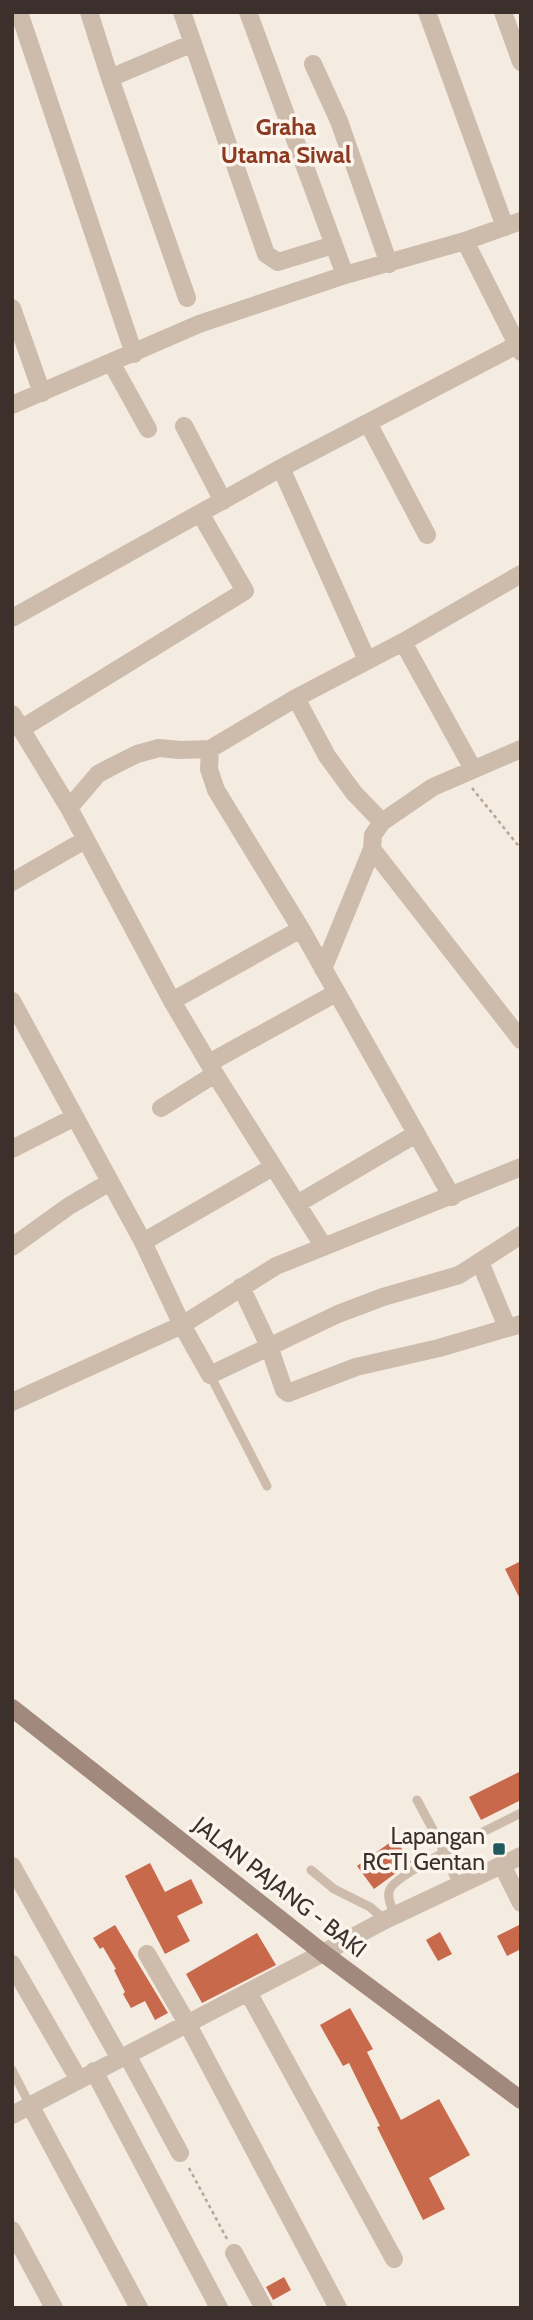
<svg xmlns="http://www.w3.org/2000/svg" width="533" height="2320" font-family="Cabin,sans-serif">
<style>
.building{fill:#c8694b}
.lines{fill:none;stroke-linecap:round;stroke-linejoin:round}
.path{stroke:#b9a596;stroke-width:2.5;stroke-dasharray:3.5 3.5;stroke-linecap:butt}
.service{stroke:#cdbbac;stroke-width:9}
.minor{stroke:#cdbbac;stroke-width:18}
.tertiary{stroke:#cdbbac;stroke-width:18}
.secondary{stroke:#a18a7d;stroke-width:18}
.poi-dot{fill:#1f5a5e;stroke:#fbf5ee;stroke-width:2.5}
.labels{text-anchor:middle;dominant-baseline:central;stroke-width:7;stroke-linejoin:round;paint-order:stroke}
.poi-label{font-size:23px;fill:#3b302b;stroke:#fbf5ee;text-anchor:end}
.street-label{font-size:23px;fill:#3b302b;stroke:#fbf5ee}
.neighbourhood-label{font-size:24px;font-weight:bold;fill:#8c3b22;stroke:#fbf5ee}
</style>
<rect width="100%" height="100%" fill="#f4ebe1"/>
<!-- building -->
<path class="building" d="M521,1561V1601L505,1569Z
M521,1771V1800L481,1820L469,1797Z
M395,1839L411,1862L374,1889L357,1866Z
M150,1863L165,1892L191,1879L203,1903L177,1916L190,1941L165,1954L125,1876Z
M521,1924V1949L507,1956L497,1936Z
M115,1925L168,2013L155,2020L145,2001L131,2008L123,1994L125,1992L114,1970L116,1969L103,1947L100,1949L93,1938Z
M440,1932L452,1954L438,1961L426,1940Z
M257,1933L276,1965L202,2003L186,1974Z
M350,2008L373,2049L367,2052L401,2120L439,2099L470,2155L429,2178L445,2209L423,2220L377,2127L380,2126L349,2063L343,2066L320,2025Z
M284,2277L291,2290L273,2300L266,2287Z"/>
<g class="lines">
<!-- path -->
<path class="path" d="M472,788L521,849
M189,2168L227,2239"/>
<!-- service -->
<path class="service" d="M210,1375L267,1486
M417,1800L437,1837L458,1885
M311,1870L334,1889L370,1907L385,1920
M395,1915C392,1908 386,1897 390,1889C397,1873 499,1824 521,1813
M12,2070L30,2105"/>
<!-- minor -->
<path class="minor" d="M19,12L134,354
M89,12L110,78
M182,12L266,254L278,262L333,245
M248,12L345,275
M427,12L505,227
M503,12L521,62
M313,64L339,121L389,264
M465,241L521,352
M187,298L110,78L193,43
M12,308L42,393
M112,364L148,429
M12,405L199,324L345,275L465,241L521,221
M368,423L427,535
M184,426L223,501
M281,468L367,660
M12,618L281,468L517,345
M403,642L473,769
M296,698L327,756L354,793L382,822
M12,714L69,808L172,1001L215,1074L324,1247
M21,729L245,591L200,513
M210,749L209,769L216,790L301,929L452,1197
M69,808L98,774L113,766L137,754L159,748L180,750L210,749L296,698L403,642L521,574
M372,849L521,1040
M12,882L85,840
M323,969L372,849L373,835L382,822L433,787L521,749
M12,1001L143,1242L182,1325L210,1375L338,1314L383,1297L459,1275L521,1235
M172,1001L301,929
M209,1063L336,993
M161,1108L215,1074
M12,1149L75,1117
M297,1204L416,1134
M143,1242L273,1167
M12,1247L69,1206L110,1182
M480,1262L507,1327
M241,1287L269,1346L284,1390L288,1393L356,1367L439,1348L521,1324
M12,1402L182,1325L276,1266L521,1167
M502,1865L521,1903
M12,1866L120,2059
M147,1954L187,2023L338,2308
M12,1964L79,2080
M248,1992L394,2259
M127,2055L180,2153
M94,2071L219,2308
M30,2105L139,2308
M12,2115L323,1953
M12,2230L54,2308
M234,2253L264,2308"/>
<!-- tertiary -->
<path class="tertiary" d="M323,1953L385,1920L521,1856"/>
<!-- secondary -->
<path class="secondary" d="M12,1708L323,1953L521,2100"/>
</g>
<!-- markers -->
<rect class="poi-dot" x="492" y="1842" width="14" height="14" rx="3.5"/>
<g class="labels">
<!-- poi labels -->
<g class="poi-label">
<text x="485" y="1836">Lapangan<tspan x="485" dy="26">RCTI Gentan</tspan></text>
</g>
<!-- street labels -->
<g class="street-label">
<text transform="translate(280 1887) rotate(38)">JALAN PAJANG - BAKI</text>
</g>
<!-- neighbourhood labels -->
<g class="neighbourhood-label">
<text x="286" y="126">Graha<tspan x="286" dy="28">Utama Siwal</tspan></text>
</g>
</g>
<!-- border -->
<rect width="533" height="2320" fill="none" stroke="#3b302b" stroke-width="28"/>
</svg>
